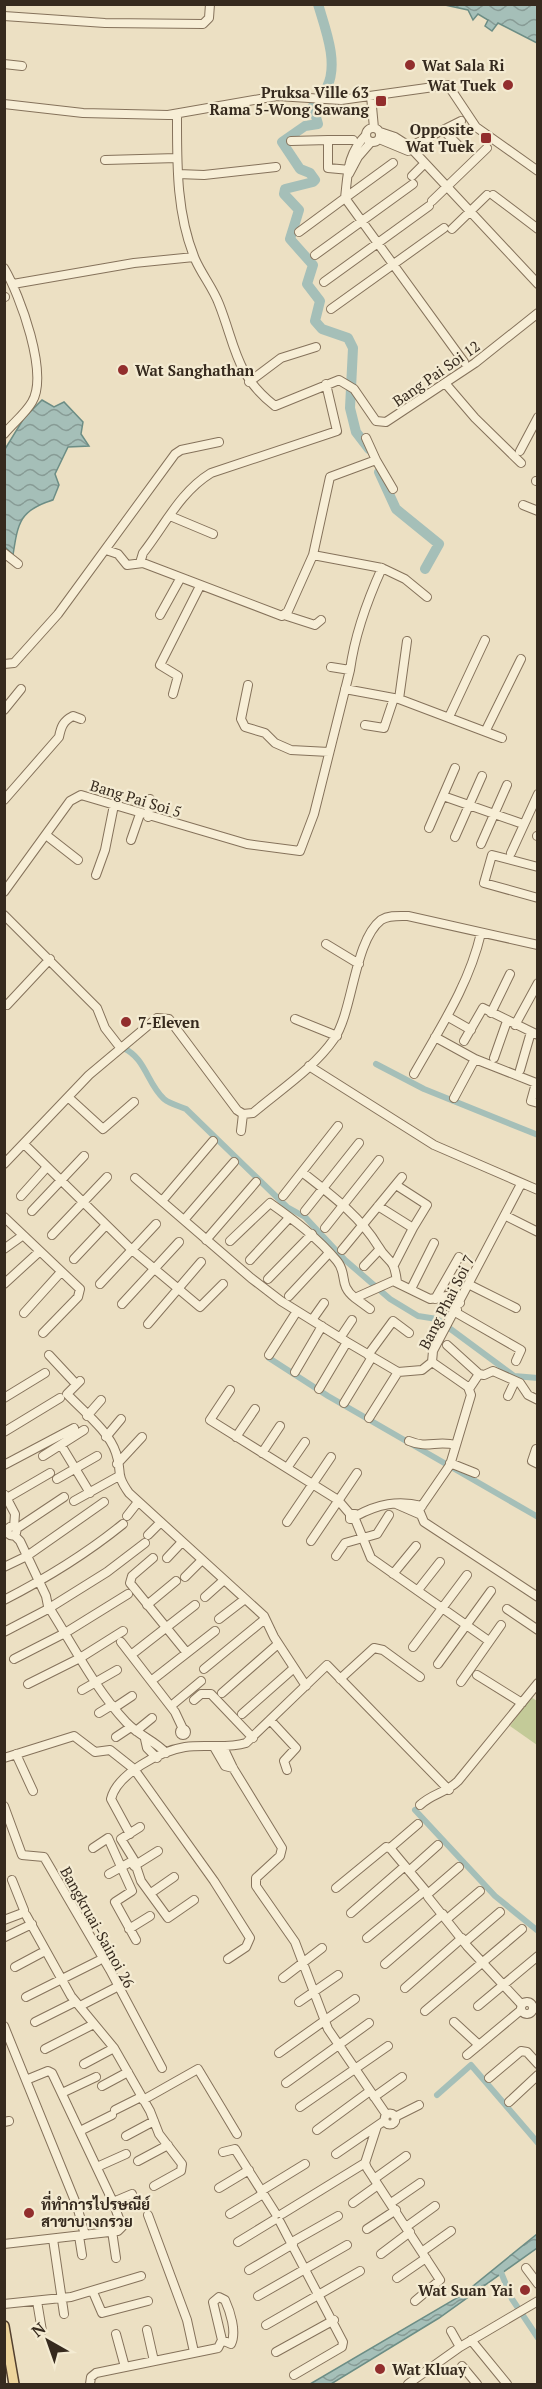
<svg xmlns="http://www.w3.org/2000/svg" width="542" height="2389" font-family="'PT Serif',Sarabun,serif">
<style>
.park{fill:#c3ca98}
.water{fill:url(#water-waves);stroke:#6c8d85;stroke-width:1.5}
.lines{fill:none;stroke-linecap:round;stroke-linejoin:round}
.canal{stroke:#a5bfb8;stroke-width:6}
.river{stroke:#a5bfb8;stroke-width:10}
.minor-casing{stroke:#85725b;stroke-width:10}
.major-casing{stroke:#53402f;stroke-width:12}
.minor{stroke:#f7eed6;stroke-width:8}
.major{stroke:#eed59c;stroke-width:9}
.poi-dot{fill:#922e2d;stroke:#f4ebd2;stroke-width:2}
.labels{text-anchor:middle;dominant-baseline:central;stroke-width:4.5;stroke-linejoin:round;paint-order:stroke}
.poi-label{font-size:15px;font-weight:bold;fill:#362a1e;stroke:#f4ebd2;text-anchor:start}
.street-label{font-size:15px;fill:#362a1e;stroke:#f4ebd2}
</style>
<defs>
<pattern id="water-waves" width="16" height="10" patternUnits="userSpaceOnUse" patternTransform="scale(1.5)"><rect width="16" height="10" fill="#a5bfb8"/><path d="M0 5q4-4 8 0t8 0" fill="none" stroke="#879b95"/></pattern>
</defs>
<rect width="100%" height="100%" fill="#ece0c3"/>
<!-- park -->
<path class="park" d="M531,1697L537,1701V1745L510,1726Z"/>
<!-- water -->
<path class="water" d="M445,5H537V43L498,23L492,31L485,26L488,20L478,14L473,20L468,10Z
M42,400L54,407L64,402L83,422L81,434L89,446L68,447L55,474L59,485L53,500C20,510 18,522 13,555L5,547V449L24,418Z
M537,2234V2248L439,2318L331,2384H310L462,2295Z"/>
<g class="lines">
<!-- canal -->
<path class="canal" d="M123,1048C146,1058 147,1084 164,1099C170,1104 179,1106 186,1109L287,1207L305,1217L345,1260L390,1299L418,1316L437,1319L514,1376L538,1378
M376,1064L424,1089L538,1135
M269,1358L328,1396L538,1517
M415,1810L495,1896L538,1931
M437,2095L471,2065L538,2143
M500,2270L512,2299L538,2338"/>
<!-- river -->
<path class="river" d="M318,4C325,28 339,63 327,87C324,93 317,100 313,106L318,124L305,126L282,142L300,169L310,173L315,180L313,182L285,189L284,194L299,210L290,239L313,265L307,284L320,301L315,321L322,329L348,338L353,348L350,408L356,432L369,449
M379,472L396,509L439,544L425,569"/>
<!-- minor casing -->
<g class="minor-casing">
<path id="minor" d="M4,16L105,23L203,24L209,18L210,4
M4,64L22,66
M371,96L374,128
M4,104L83,113L168,115L277,96L341,100L448,85L476,127L538,171
M177,114C177,163 176,213 195,259C202,275 213,288 219,304C236,347 235,375 275,406L339,380L354,389L376,421L386,422L475,363L538,313
M366 135a7 7 0 1 1 14 0a7 7 0 1 1-14 0Z
M443,130L461,148
M380,132L395,137L409,146L538,284
M379,139L408,151
M328,140H353
M291,141L328,140V168L350,170
M405,149L461,121
M105,160L177,158
M393,163L345,198L464,362
M178,174L204,175L276,167
M349,174L358,157L371,142
M412,176L424,164
M493,195L538,229
M432,201L487,148
M452,229L487,195
M299,232L345,198C348,173 347,154 366,135
M315,255L413,184
M4,268C20,295 49,374 32,402C25,414 13,423 4,434
M324,282L429,206
M13,284L134,263L194,257
M4,297H5
M331,309L444,228
M249,382L281,358L316,347
M445,383L475,418L521,463
M366,438L376,460
M520,451L538,417
M536,481H538
M523,505L538,511
M170,516L213,534
M106,550L118,554L127,565L143,563L282,616L288,611L313,555L330,477L376,460L393,489
M4,553L18,564
M140,563L143,553C165,525 180,492 211,473L337,431L326,384
M382,568L405,579L427,597
M160,615L180,579
M284,615L315,625L321,620
M4,664L14,663L58,614L175,454L181,450L219,442
M331,667L350,670
M248,685L241,719L245,727L265,733L275,743L291,750L329,752
M345,689L399,699L502,738
M173,694L178,676L160,665L200,586
M399,699L407,641
M4,710L21,689
M449,717L485,640
M365,725L384,728L394,698
M486,730L521,659
M443,796L523,824
M4,800L59,737C61,727 63,721 73,716L81,719
M148,817L150,799
M429,828L455,768
M46,835L78,860
M537,836H538
M455,837L482,776
M131,840L140,814
M481,844L507,785
M511,853L538,794
M538,867L492,855L484,883L538,898
M96,875L105,850L114,805
M4,892L70,801L81,795L247,844L300,851L314,814L350,670C355,633 367,601 382,568L313,555
M4,915L97,1008L105,1028L119,1046
M326,944L359,964
M7,1005L50,959
M491,1013L510,974
M450,1018L471,1030
M295,1019L337,1036
M515,1025L538,983
M435,1037L475,1059L536,1083L531,1101L538,1103
M464,1041L483,1008L538,1035
M494,1058L507,1021
M309,1066L434,1145L538,1190
M520,1070L531,1032
M414,1074C440,1028 469,985 481,933
M68,1097L103,1129L134,1102
M454,1098L475,1059
M241,1131L243,1114
M24,1144L132,1250L200,1307L223,1284
M4,1164L89,1075L157,1018L169,1019L237,1110L243,1114L253,1113C280,1090 314,1068 334,1039C353,1012 354,941 381,920C389,915 399,916 408,916L538,945
M302,1172C330,1194 360,1216 378,1246C388,1264 394,1256 397,1282
M135,1178L251,1278L281,1301L347,1342L398,1372L422,1370L432,1362
M521,1184L433,1351L432,1362L468,1387L471,1395L450,1465L419,1510L424,1522L538,1597
M396,1185L427,1205L413,1228
M21,1196L47,1167
M283,1196L338,1126
M162,1201L213,1141
M378,1206L413,1228L394,1265
M32,1211L84,1156
M305,1211L359,1143
M506,1216L538,1232
M4,1217L80,1289L78,1297L43,1333
M184,1220L234,1162
M325,1228L379,1160
M52,1235L107,1177
M206,1240L256,1182
M230,1241L270,1203C294,1220 318,1238 337,1261C348,1274 338,1285 355,1298L393,1281L430,1299L447,1296L460,1303
M4,1249L22,1236
M342,1250L402,1177
M74,1259L106,1225
M250,1260L289,1218
M364,1266L380,1249
M268,1279L312,1234
M4,1284L39,1252
M100,1284L156,1224
M470,1285L516,1308
M411,1289L434,1243
M289,1296L329,1253
M355,1298L370,1309
M440,1298L443,1304L457,1310
M435,1299L459,1257
M122,1304L179,1242
M455,1312L521,1350L516,1361
M24,1313L61,1272
M312,1320L324,1303
M148,1324L201,1262
M340,1338L352,1320
M447,1345L479,1374L484,1375L493,1371L520,1383L528,1395L538,1400
M49,1355L76,1384
M269,1355L297,1311
M368,1355L393,1321L409,1333
M295,1372L322,1326
M80,1381L67,1394C83,1411 109,1431 116,1453C123,1472 114,1472 129,1493L264,1616L274,1637L306,1686
M319,1389L347,1342
M469,1389L479,1374
M230,1390L210,1420L338,1500L350,1514V1519H355V1514H350
M508,1396L515,1381
M4,1398L45,1373
M344,1403L372,1357
M87,1416L101,1400
M369,1418L398,1372
M4,1432L60,1398
M106,1437L121,1419
M236,1437L255,1409
M409,1441C428,1449 436,1440 456,1445
M61,1445L90,1493
M536,1449L532,1461L538,1464
M262,1453L280,1426
M43,1456L84,1430
M450,1463L475,1473
M117,1464L142,1437
M4,1465L74,1428
M287,1468L305,1442
M57,1479L97,1456
M5,1495L15,1514L14,1527
M7,1498L50,1473
M74,1501L119,1476
M396,1504L419,1514
M127,1516L138,1502
M356,1516C378,1504 398,1500 422,1506
M355,1519L371,1558L489,1641
M287,1522L331,1457
M7.5 1531a4.5 4.5 0 1 1 9 0a4.5 4.5 0 1 1-9 0Z
M16,1529L64,1497
M14,1535L20,1541L46,1596L48,1606
M148,1535L161,1522
M311,1541L357,1473
M336,1556L345,1543L377,1534L389,1515
M153,1558L132,1576L130,1583L187,1653
M167,1558L182,1542
M4,1567L27,1556L104,1502
M393,1574L416,1546
M185,1577L202,1560
M418,1590L440,1562
M205,1597L224,1580
M4,1600C47,1578 86,1554 123,1524
M147,1605L176,1581
M51,1607L107,1572L145,1543
M50,1609C74,1647 96,1690 126,1722C139,1736 154,1740 166,1753
M507,1609L538,1630
M219,1619L245,1599
M4,1632L48,1609
M121,1642L175,1712L183,1729
M413,1647L467,1575
M131,1655L195,1605
M14,1659L65,1633L128,1594
M438,1664L491,1591
M204,1669L265,1619
M477,1675L522,1703
M340,1679L374,1648L383,1650L420,1677
M151,1681L215,1631
M461,1682L501,1625
M28,1684L80,1658L123,1631
M82,1690L117,1670
M222,1693L278,1644
M194,1700L201,1694H211L253,1738
M171,1706L201,1681
M114,1708L132,1696
M99,1713L112,1705
M242,1714L294,1668
M271,1721L296,1748L284,1761L287,1770
M180 1732a3 3 0 1 1 6 0a3 3 0 1 1-6 0Z
M136,1731L152,1718
M116,1737L131,1727
M145,1739L147,1748L157,1758
M214,1747L225,1766L233,1768
M223,1747L233,1768L282,1848L280,1856L256,1878V1886L295,1942L328,2029L386,2114
M16,1754L33,1791
M4,1758L74,1736L95,1752L110,1750L134,1769L214,1881L250,1938L246,1947L228,1959
M420,1805C433,1793 446,1793 458,1781L538,1683
M4,1806L22,1855L44,1857L110,1970L162,2068
M140,1827L121,1839L134,1860L141,1881L168,1918L194,1900
M130,1834L111,1799C117,1774 160,1751 185,1747C206,1744 226,1749 246,1743L327,1665L449,1790
M93,1848L108,1838L132,1891L115,1902L136,1940
M390,1848L418,1824
M134,1866L158,1851
M409,1871L438,1845
M109,1874L134,1860
M12,1880L24,1910
M336,1888L386,1847L390,1848L425,1890
M430,1892L459,1867
M151,1893L174,1877
M428,1897L467,1946L522,2005
M351,1913L405,1866
M26,1915L71,1996L114,2048L150,2111L159,2134L182,2164L181,2171L154,2186
M447,1919L480,1891
M4,1920L20,1914
M129,1929L150,1916
M5,1937L32,1924
M367,1938L422,1893
M465,1942L500,1912
M385,1964L443,1914
M15,1967L45,1951
M283,1978L322,1948
M405,1988L462,1938
M26,1997L98,1961
M521 2008a6 6 0 1 1 12 0a6 6 0 1 1-12 0Z
M299,2002L338,1975
M80,2006L115,1988
M478,2006L538,1956
M425,2011L522,1929
M35,2022L75,2002
M454,2022L479,2045
M4,2026L77,2206L85,2235
M45,2049L94,2024
M279,2053L355,1999
M467,2055L521,2010
M84,2064L114,2048
M489,2078L521,2051L527,2052L538,2064
M286,2083L369,2023
M102,2086L128,2072
M62,2093L96,2077
M374,2097L402,2077
M143,2100L198,2069L237,2134
M509,2102L538,2075
M300,2107L388,2046
M115,2110L141,2097
M384.5 2119a5.5 5.5 0 1 1 11 0a5.5 5.5 0 1 1-11 0Z
M395,2117L419,2105
M4,2122L9,2121
M377,2126L365,2163L367,2168L440,2280L415,2301
M317,2130L370,2091
M80,2131L112,2115
M126,2136L154,2121
M223,2152L235,2149L276,2214
M336,2154L384,2121
M138,2161L168,2145
M97,2167L126,2154
M374,2179L406,2156
M219,2188L249,2170
M261,2191L305,2164
M113,2202L132,2194
M353,2203L378,2185
M391,2203L420,2183
M230,2214L263,2194
M282,2214L365,2163
M148,2215L187,2320L194,2352
M280,2222L343,2342L342,2347L294,2375
M406,2227L435,2206
M367,2229L396,2210
M112,2231L116,2258
M79,2236L82,2255
M53,2239L64,2314
M238,2242L274,2220
M292,2242L338,2216
M4,2244L118,2231L122,2227L113,2202L52,2073L48,2071L26,2080
M423,2251L451,2231
M381,2254L410,2232
M526,2268L538,2284
M249,2270L293,2244
M397,2278L426,2258
M93,2292L102,2313L148,2301
M258,2296L347,2245
M37,2301L42,2331
M4,2304L71,2297L141,2276
M266,2325L360,2271
M147,2330L154,2361
M451,2331L460,2347
M116,2334L125,2367
M471,2340L507,2384
M276,2352L334,2320
M462,2366L477,2384
M90,2384L91,2377L96,2373L218,2348L222,2340L231,2344C237,2332 230,2311 225,2300L219,2297L213,2302L222,2340L218,2348
M408,2384L460,2347L538,2301"/>
</g>
<!-- major casing -->
<g class="major-casing">
<path id="major" d="M4,2326L14,2384"/>
</g>
<!-- minor -->
<use href="#minor" class="minor"/>
<!-- major -->
<use href="#major" class="major"/>
</g>
<!-- markers -->
<g class="poi-dot">
<circle cx="410" cy="65" r="6"/>
<circle cx="508" cy="85" r="6"/>
<rect x="375" y="95" width="12" height="12" rx="3"/>
<rect x="480" y="132" width="12" height="12" rx="3"/>
<circle cx="123" cy="370" r="6"/>
<circle cx="126" cy="1022" r="6"/>
<circle cx="29" cy="2213" r="6"/>
<circle cx="525" cy="2290" r="6"/>
<circle cx="380" cy="2369" r="6"/>
</g>
<g class="labels">
<!-- poi labels -->
<g class="poi-label">
<text x="422" y="65">Wat Sala Ri</text>
<text x="496" y="85" text-anchor="end">Wat Tuek</text>
<text x="369" y="92" text-anchor="end">Pruksa Ville 63<tspan x="369" dy="17">Rama 5-Wong Sawang</tspan></text>
<text x="474" y="129" text-anchor="end">Opposite<tspan x="474" dy="17">Wat Tuek</tspan></text>
<text x="135" y="370">Wat Sanghathan</text>
<text x="138" y="1022">7-Eleven</text>
<text x="41" y="2204">ที่ทำการไปรษณีย์<tspan x="41" dy="17">สาขาบางกรวย</tspan></text>
<text x="513" y="2290" text-anchor="end">Wat Suan Yai</text>
<text x="392" y="2369">Wat Kluay</text>
</g>
<!-- street labels -->
<g class="street-label">
<text transform="translate(436 373) rotate(-35)">Bang Pai Soi 12</text>
<text transform="translate(136 798) rotate(17)">Bang Pai Soi 5</text>
<text transform="translate(446 1302) rotate(-63)">Bang Phai Soi 7</text>
<text transform="translate(98 1927) rotate(61)">Bangkruai-Sainoi 26</text>
</g>
</g>
<!-- border -->
<rect width="542" height="2389" fill="none" stroke="#362a1e" stroke-width="12"/>
<!-- north arrow -->
<g transform="translate(48 2341) rotate(320)" stroke="#f4ebd2" stroke-width="4.5" paint-order="stroke">
<path d="M0-4.5L10 22L0 15L-10 22Z" fill="#362a1e"/>
<text y="-9" font-size="16" font-weight="bold" text-anchor="middle" fill="#362a1e">N</text>
</g>
</svg>
